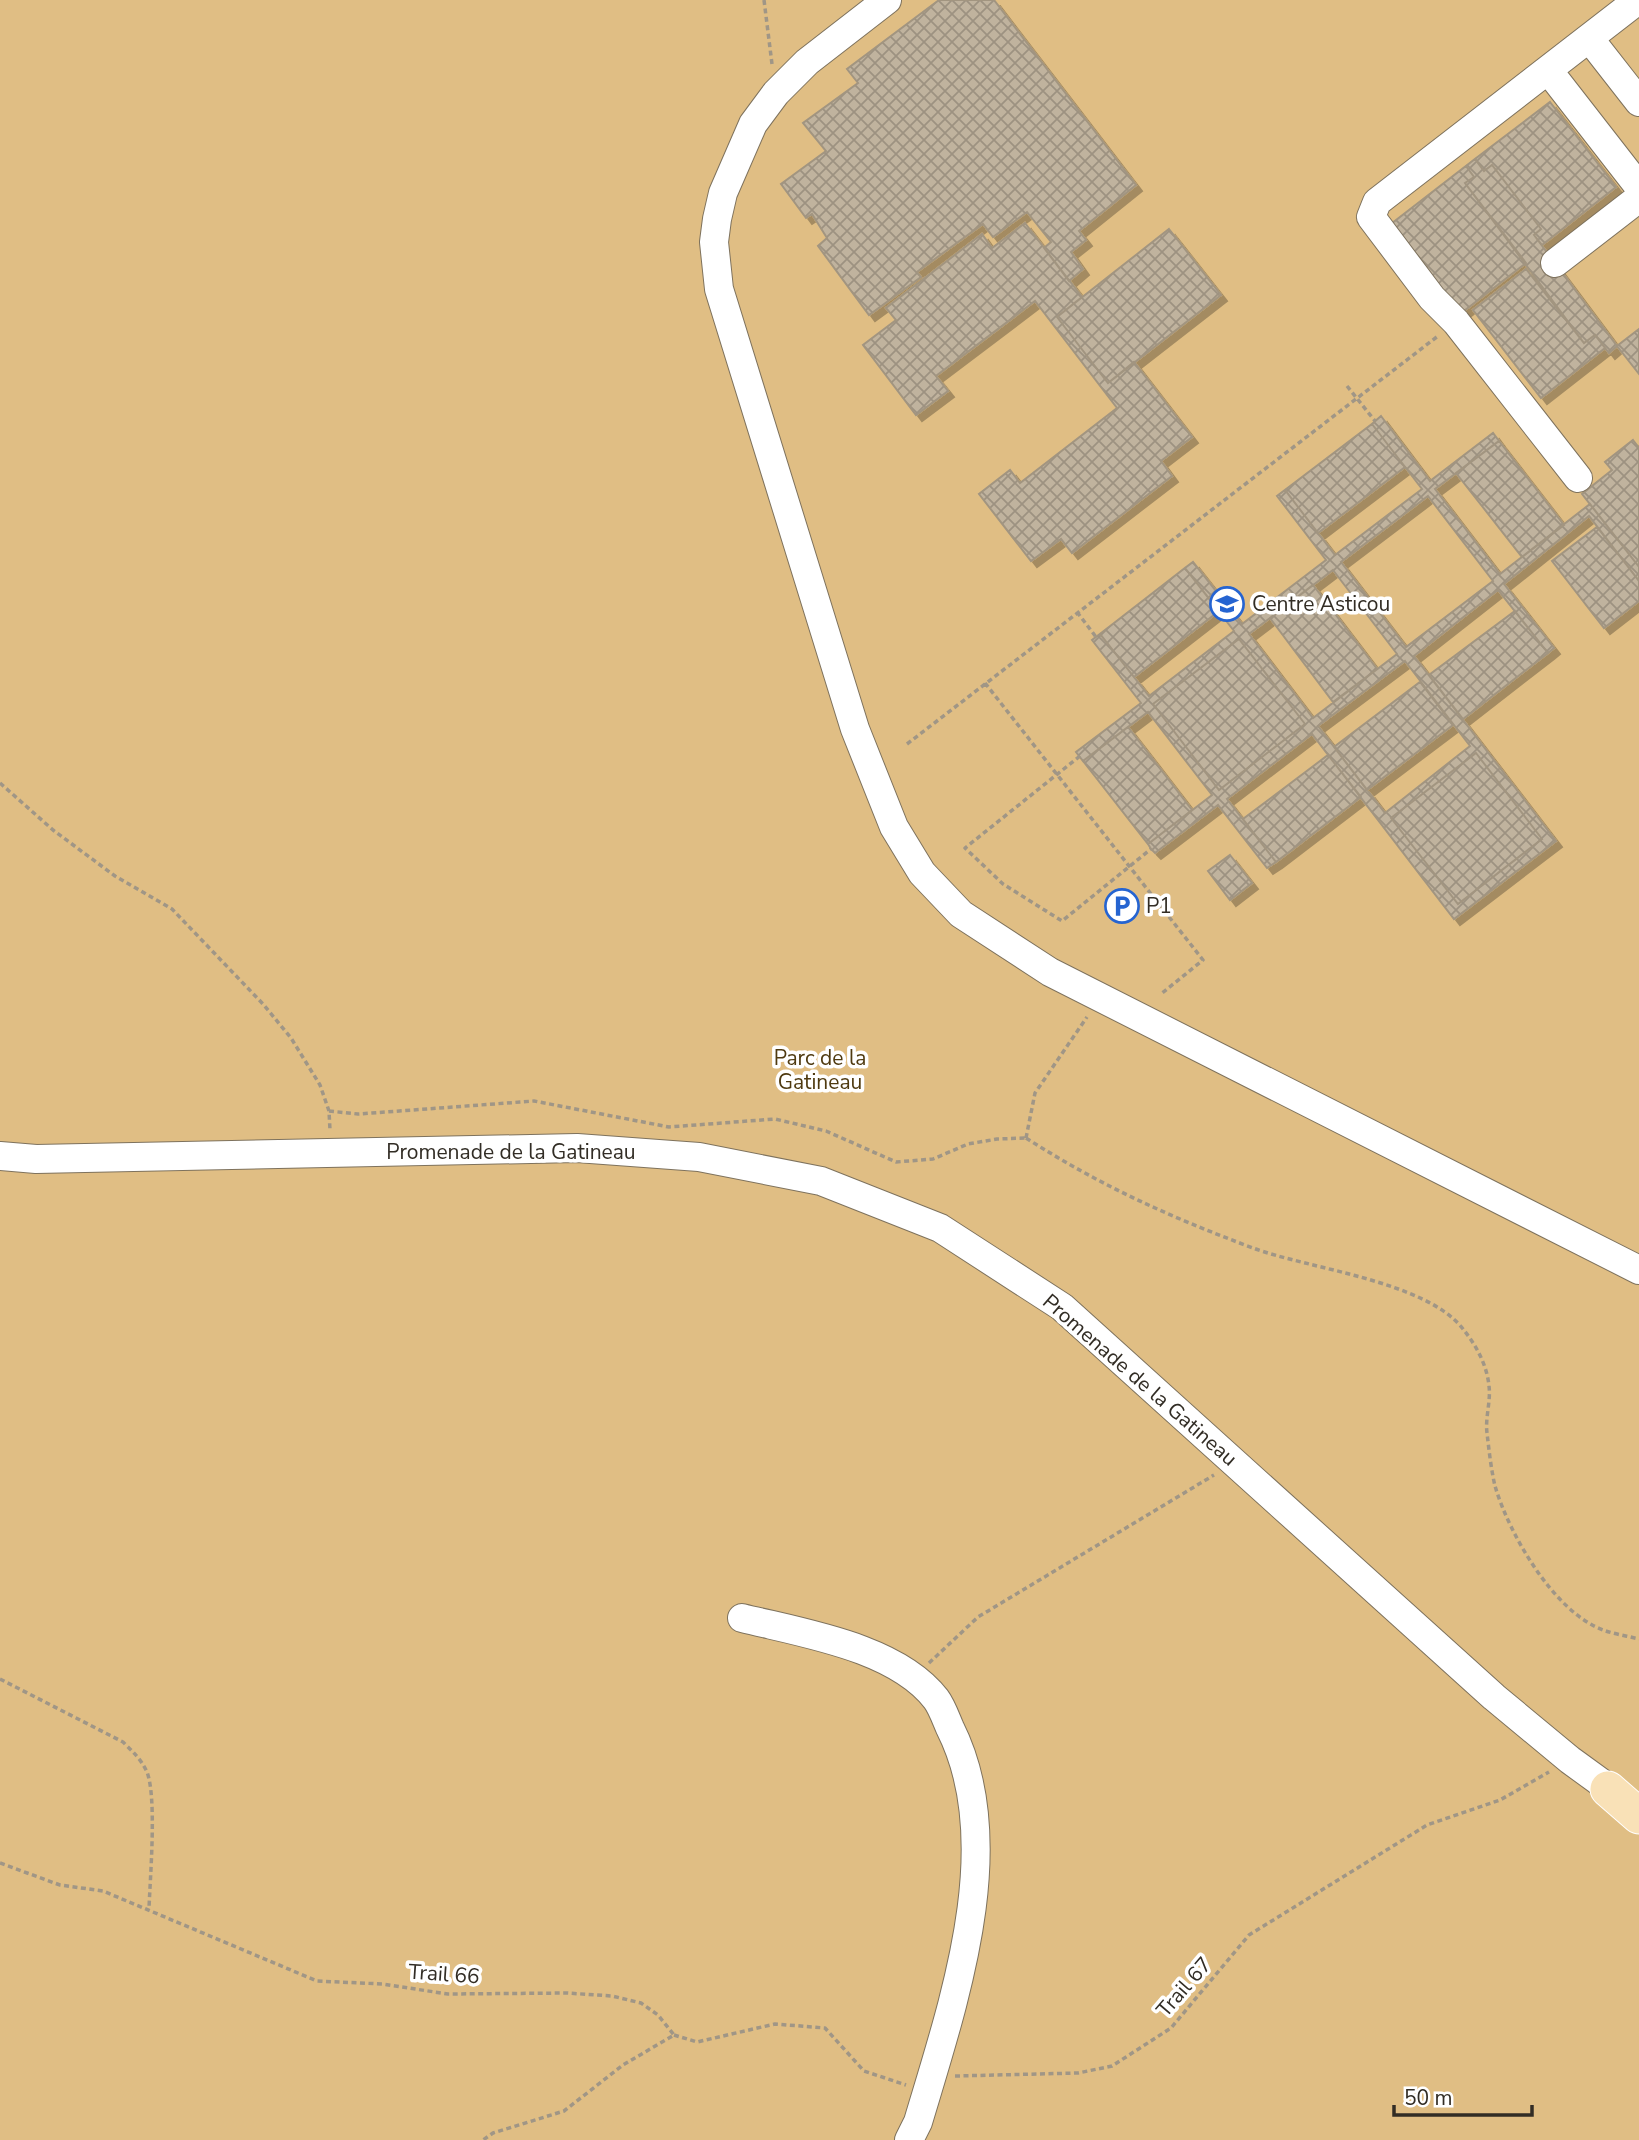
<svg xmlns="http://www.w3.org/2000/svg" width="1639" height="2140" font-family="'Nunito Sans',sans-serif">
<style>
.green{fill:#e0be84}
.building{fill:url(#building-cross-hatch);stroke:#a29580;stroke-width:2;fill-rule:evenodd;filter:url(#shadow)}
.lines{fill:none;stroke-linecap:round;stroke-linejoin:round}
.minor-casing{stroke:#7e725d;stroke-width:30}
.major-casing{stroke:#fff;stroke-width:37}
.path{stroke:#a09686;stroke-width:3.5;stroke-dasharray:5 3.5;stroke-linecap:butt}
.minor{stroke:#fff;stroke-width:28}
.major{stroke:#f9e1b7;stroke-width:35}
.labels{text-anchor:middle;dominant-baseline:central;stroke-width:7;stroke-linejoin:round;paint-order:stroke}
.poi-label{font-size:21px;fill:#322d25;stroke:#fff;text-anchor:start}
.park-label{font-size:21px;fill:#4f3a10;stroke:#fff}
.street-label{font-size:21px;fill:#322d25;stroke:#fff}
</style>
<defs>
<pattern id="building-cross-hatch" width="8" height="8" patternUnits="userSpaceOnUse" patternTransform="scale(1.75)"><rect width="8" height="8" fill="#c0b39e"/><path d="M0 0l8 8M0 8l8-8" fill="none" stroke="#9d9281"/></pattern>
<filter id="shadow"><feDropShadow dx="6" dy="6" stdDeviation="0" flood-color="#0004"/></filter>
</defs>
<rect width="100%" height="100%" fill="#fbedd6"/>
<!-- green -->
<path class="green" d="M0,0H1639V2140H0Z"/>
<!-- building -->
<path class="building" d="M939,0H994L1136,185L1079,231L1086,240L1071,252L1083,269L1069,281L1044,248L1051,242L1027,212L993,237L983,224L917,272L921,277L869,315L818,246L827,238L812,214L806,218L781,184L826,151L803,123L858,83L847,69Z
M1550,102L1616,187L1542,245L1534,235L1541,229L1492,165L1484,171L1475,159Z
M1475,159L1484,171L1492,165L1541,229L1534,235L1617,346L1609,353L1595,335L1584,343L1465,183L1474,177L1466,166Z
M1466,166L1474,177L1465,183L1526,263L1460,314L1391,224Z
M1025,223L1082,297L1057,317L1108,383L1134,362L1192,437L1161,461L1172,476L1072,553L1061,539L1031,561L979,494L1010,470L1020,483L1117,408L1035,301L936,376L948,391L916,415L863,345L896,320L886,308L982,234L992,248Z
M1169,229L1221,295L1108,383L1057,317Z
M1526,269L1584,343L1595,335L1605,348L1541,398L1473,310Z
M1639,329V374L1617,346Z
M1381,416L1430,481L1493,433L1499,441L1435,489L1500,574L1590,504L1639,567V581L1589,516L1504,584L1554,648L1548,653L1498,590L1414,656L1556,841L1454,919L1312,734L1227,799L1276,862L1267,868L1218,805L1155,853L1151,849L1148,844L1212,795L1148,712L1083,761L1076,752L1141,703L1092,640L1100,634L1149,696L1234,631L1185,568L1193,562L1242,624L1326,560L1277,496L1285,490L1335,555L1422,489L1372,424ZM1428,496L1493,581L1406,647L1341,562ZM1333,570L1397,654L1313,718L1249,634ZM1239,639L1305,724L1219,790L1153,704ZM1405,661L1470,746L1385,813L1318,726ZM1476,753L1542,839L1458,904L1391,818Z
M1372,424L1405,467L1318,533L1285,490Z
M1633,440L1639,448V567L1582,494L1612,470L1605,462Z
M1499,441L1564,525L1522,557L1456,473Z
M1597,527L1639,581V601L1604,628L1552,561Z
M1185,568L1219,611L1134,677L1100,634Z
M1313,585L1377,669L1333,702L1270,618Z
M1515,611L1548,653L1463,719L1429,675Z
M1239,639L1305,724L1219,790L1153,704Z
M1420,682L1453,725L1367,790L1334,747Z
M1128,727L1192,810L1148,844L1083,761Z
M1476,753L1542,839L1458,904L1391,818Z
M1328,755L1361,797L1276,862L1243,819Z
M1230,855L1252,883L1230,900L1208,871Z"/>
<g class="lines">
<!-- minor casing -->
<g class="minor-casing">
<path id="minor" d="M887,0L807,62L776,93L753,124L723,193L717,219L714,242L719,289L855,729L894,827L922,873L961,914L1050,972L1639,1270
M1589,38L1639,102
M1548,70L1639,187
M1555,263L1639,198
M1578,478L1456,322L1432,298L1371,217L1377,202L1638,0
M0,1156L36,1159L577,1148L699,1157L821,1181L940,1228L1062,1307L1494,1697L1570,1760L1625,1800
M742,1618C802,1633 896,1647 936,1699C942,1707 946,1719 950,1728C1009,1845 953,2004 918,2122L909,2140"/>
</g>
<!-- major casing -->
<g class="major-casing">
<path id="major" d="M1608,1789L1639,1816"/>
</g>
<!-- path -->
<path class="path" d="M764,0L772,64
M1347,386L1375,421
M1077,612L1096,637
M985,683L1203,960L1161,994
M907,744L1438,336
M1080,756L965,848L1003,884L1062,921L1151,849
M0,783L53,830L115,876L172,909L263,1004L291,1038L320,1085L329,1111L330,1130
M329,1111L358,1114L534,1101L669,1127L775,1119L826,1131L896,1162L933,1159L968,1144L997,1139L1026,1138
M1026,1138C1101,1186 1170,1217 1253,1248C1309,1269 1426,1281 1463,1329C1476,1345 1487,1365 1489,1386C1491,1401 1485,1418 1487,1433C1489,1450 1491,1469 1495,1486C1509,1534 1554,1612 1603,1630C1614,1634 1627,1636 1639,1639
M1026,1138L1035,1093L1087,1017
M929,1663L978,1617L1214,1475
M0,1679L123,1742C133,1752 141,1759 147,1772C157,1798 150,1878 149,1909
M0,1863L60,1885L103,1891L317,1981L382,1984L448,1994L567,1993L612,1996L641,2003L658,2015L674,2035L623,2065L564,2111L493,2133L483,2140
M674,2035L697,2042L775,2024L825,2028L864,2071L906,2085
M955,2076L1078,2073L1112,2066L1171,2028L1249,1935L1427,1825L1500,1800L1549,1772"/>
<!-- minor -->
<use href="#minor" class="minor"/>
<!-- major -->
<use href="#major" class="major"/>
</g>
<!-- icons -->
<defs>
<g id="school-ring" transform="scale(1.75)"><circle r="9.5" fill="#fff" stroke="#2564d1" stroke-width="1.5"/><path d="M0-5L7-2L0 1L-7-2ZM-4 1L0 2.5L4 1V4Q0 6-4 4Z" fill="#2564d1"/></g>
<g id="parking-ring" transform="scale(1.75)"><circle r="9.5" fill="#fff" stroke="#2564d1" stroke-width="1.5"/><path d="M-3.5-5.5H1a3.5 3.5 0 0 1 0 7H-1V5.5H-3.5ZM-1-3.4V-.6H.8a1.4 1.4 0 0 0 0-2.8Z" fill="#2564d1"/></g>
</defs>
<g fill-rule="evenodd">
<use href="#school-ring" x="1227" y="604"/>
<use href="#parking-ring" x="1122" y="906"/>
</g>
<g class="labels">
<!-- poi labels -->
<g class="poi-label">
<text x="1252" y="604">Centre Asticou</text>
<text x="1146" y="906">P1</text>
</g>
<!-- park labels -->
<g class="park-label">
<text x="820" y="1058">Parc de la<tspan x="820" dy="24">Gatineau</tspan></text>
</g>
<!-- street labels -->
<g class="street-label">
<text x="511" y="1152">Promenade de la Gatineau</text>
<text transform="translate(1140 1380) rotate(41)">Promenade de la Gatineau</text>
<text transform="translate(444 1974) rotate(4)">Trail 66</text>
<text transform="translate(1184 1987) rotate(-49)">Trail 67</text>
</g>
</g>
<!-- scale -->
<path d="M1394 2105v10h138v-10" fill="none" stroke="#322d25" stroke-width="3.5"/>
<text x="1404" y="2105" font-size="21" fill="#322d25" stroke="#ffffff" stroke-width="5" paint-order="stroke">50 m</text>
</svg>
